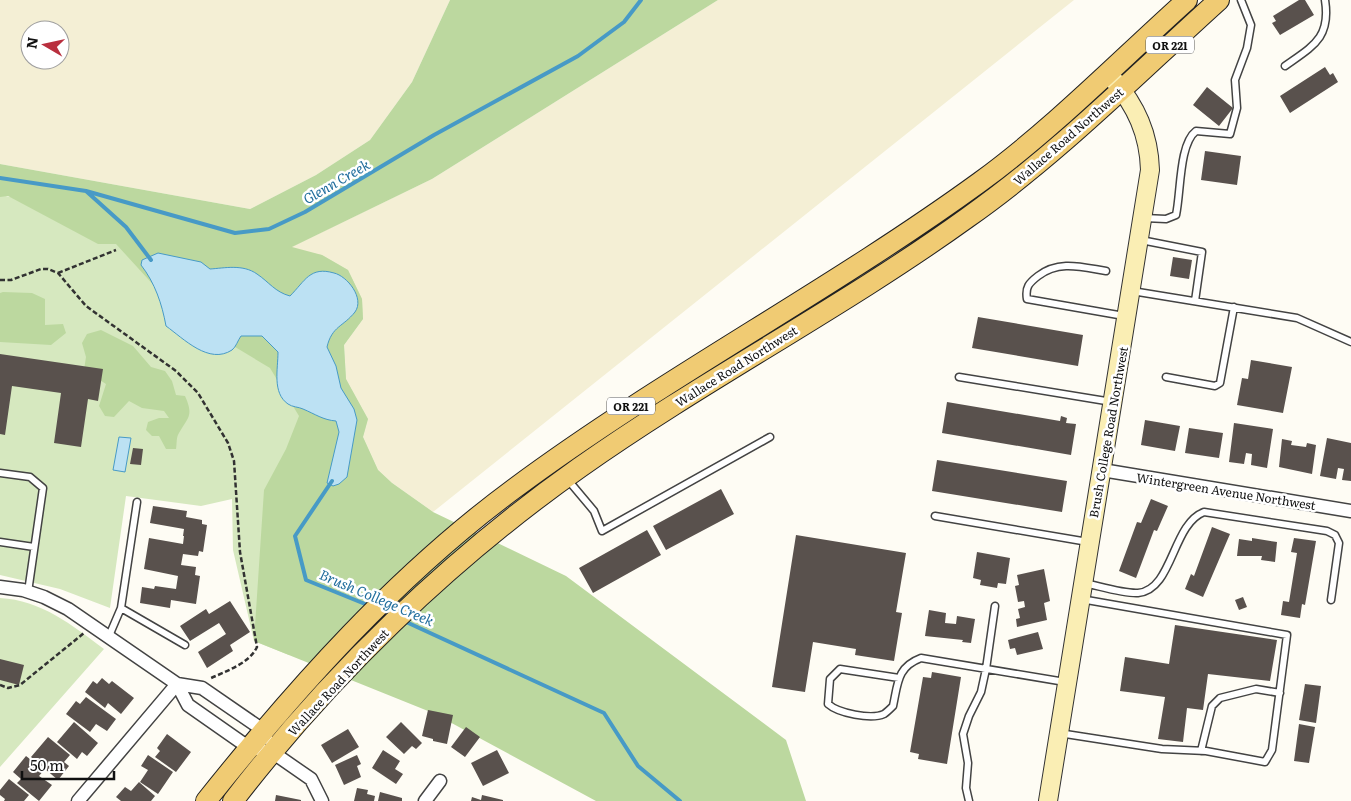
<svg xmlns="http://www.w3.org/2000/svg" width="1351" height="801" font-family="Literata,serif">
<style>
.farmland{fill:#f4efd5;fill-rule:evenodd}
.green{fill:#d6e8bf}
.forest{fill:#bcd89f}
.water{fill:#bce1f3;stroke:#479ac6}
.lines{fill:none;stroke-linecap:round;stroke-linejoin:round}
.stream{stroke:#479ac6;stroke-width:4}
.building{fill:#59514d}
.lane-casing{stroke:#434343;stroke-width:9}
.street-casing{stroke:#434343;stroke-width:15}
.secondary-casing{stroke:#323232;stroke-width:20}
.primary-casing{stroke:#212121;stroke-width:22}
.path{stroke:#323232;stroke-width:2.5;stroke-dasharray:5 2.5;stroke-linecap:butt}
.lane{stroke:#fff;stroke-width:6}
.street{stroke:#fff;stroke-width:12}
.secondary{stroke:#faeeb4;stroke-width:18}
.primary{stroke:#f0cb73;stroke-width:20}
.labels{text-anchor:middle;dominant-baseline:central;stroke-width:5;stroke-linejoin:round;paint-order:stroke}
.shield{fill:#fff;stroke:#585858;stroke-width:1}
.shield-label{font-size:11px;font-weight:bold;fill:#101010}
.street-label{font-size:12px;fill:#101010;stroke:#fff}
.water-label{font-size:14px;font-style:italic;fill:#206d9c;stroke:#fff}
</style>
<rect width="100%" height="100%" fill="#fefcf4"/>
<!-- farmland -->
<path class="farmland" d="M0,0H450L412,82L370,140L316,175L250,209L0,164ZM30,30H60V60H30Z
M718,0H1074L433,512L392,483L378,470L363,437L368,419L346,379L344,345L363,319L291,247L432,179Z"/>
<!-- green -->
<path class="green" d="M0,195L322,255L348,270L362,299L363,319L344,345L346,379L368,419L363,437L378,470L392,483L433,512L289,655L254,641L233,550L232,499L201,506L126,496L110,608L60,589L0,575Z
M0,598C41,600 72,625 104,649L0,767Z"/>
<!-- forest -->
<path class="forest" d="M450,0H718L432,179L292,247L322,255L348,270L362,299L363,319L344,345L346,379L368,419L363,437L378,470L392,483L433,512L566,576L786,740L806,801H596L433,713L254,641L264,490L286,449L299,416L270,368L180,314L116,244H98L8,196L0,197V164L250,209L316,175L370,140L412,82Z
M3,292L32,293L45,299V325L63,324L66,333L51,345L0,342V293Z
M101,330L133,346L151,367L165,371L172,381L176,395L185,396C194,416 188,417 179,433C176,437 177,444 176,449H166L159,436H152L146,430L148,422L159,418H169L164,411L142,408L129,401L114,417L105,416L99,406L106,384L84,370L86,357L82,343L87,334Z"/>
<!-- water -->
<path class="water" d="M158,253L201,262L210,269C225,268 243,264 257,274C269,282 275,292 290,296C305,281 310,266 334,273C347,276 365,298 355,312C343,327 332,326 327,347L336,366L341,388L354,409L357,420L347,477L339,484L333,486L327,483L339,432L336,421C323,420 315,414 303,409C299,407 292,407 288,404C272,393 278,369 278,352L262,336H241C238,340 236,347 232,350C209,365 184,339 166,326C162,304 155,283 141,265L142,260Z
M119,437L131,438L125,472L113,470Z"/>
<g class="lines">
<!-- stream -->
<path class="stream" d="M0,178L86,191L235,233L269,229L305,212L434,135L578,56L624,22L641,0
M86,191L126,227L151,260
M332,481L295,536L306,580L370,606
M404,621L604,713L638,766L680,801"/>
</g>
<!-- building -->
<path class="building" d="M1299,0H1305L1314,15L1280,35L1272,23L1276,21L1273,16Z
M1325,67L1330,75L1333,73L1338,82L1290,113L1280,96Z
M1207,87L1233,108L1219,126L1193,105Z
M1205,151L1241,156L1237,185L1201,180Z
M1173,257L1192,260L1189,279L1170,276Z
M978,317L1083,335L1078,366L972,348Z
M0,354L103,369L98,401L88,399L81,447L54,443L61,393L12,386L5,435L0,434Z
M1251,360L1292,367L1283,413L1237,405L1242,378L1248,379Z
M947,402L1060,421L1061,416L1067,418L1066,423L1076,424L1071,455L942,433Z
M1145,420L1180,426L1175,451L1141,445Z
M1234,423L1273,429L1267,468L1251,465L1252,454L1246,453L1244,464L1229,462Z
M1189,428L1223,433L1219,458L1185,453Z
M1327,438L1351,443V481L1342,480L1344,469L1338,468L1336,479L1320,476Z
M1282,439L1292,441L1291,445L1306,447L1307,443L1316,445L1312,474L1279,467Z
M133,448L143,449L141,465L130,464Z
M937,460L1067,481L1062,512L932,491Z
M721,489L734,514L666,550L653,526Z
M1151,499L1168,506L1157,531L1154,530L1136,578L1119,571L1137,522L1141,523Z
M153,506L187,511L186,517L202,520V524L207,525L203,552L199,551L198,556L183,554L181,565L196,567L195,575L200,576L196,604L171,600L170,608L140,603L142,587L154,589L155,586L176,589L178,576L144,569L149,538L183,544L184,536H183L184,529L150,523Z
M1212,527L1230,534L1203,597L1185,589L1191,574L1194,576Z
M647,530L661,555L593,593L579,568Z
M796,535L906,553L896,612L902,613L894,661L855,655L856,649L813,642L805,692L772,687Z
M1252,538L1277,542L1275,562L1261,560L1262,556H1237L1239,539L1252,541Z
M1294,538L1316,541L1305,605L1302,604L1300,618L1281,615L1283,601L1289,602L1297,553L1291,552Z
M977,552L1010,558L1006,584L998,583L997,588L980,585L981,580L973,578Z
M1044,569L1050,601L1044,603L1047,620L1017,627L1016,619L1020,618L1018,609L1025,607L1024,601L1018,602L1015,586L1019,585L1017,575Z
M1243,597L1247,607L1239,610L1235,600Z
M230,601L250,632L230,645L233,651L207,668L198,652L226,634L219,623L190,641L180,626L206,609L209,614Z
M929,610L946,613L945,623L956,624L957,616L975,619L971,643L962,642L963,640L925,636Z
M1175,625L1277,640L1270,681L1208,674L1203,710L1187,708L1183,742L1158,739L1165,697L1120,691L1125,657L1169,664Z
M1038,632L1043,649L1017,655L1015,648L1010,649L1008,640Z
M0,659L24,665L19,685L0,680Z
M932,672L961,677L947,764L918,759L919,754L910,752L923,677L931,678Z
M102,678L109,684L112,681L134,698L121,714L108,703L105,708L85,692L93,681L97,684Z
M1305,684L1321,686L1316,723L1299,720Z
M86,697L116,719L107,731L96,724L90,732L66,714L76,701L80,704Z
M428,710L453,715L447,744L433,741V739L422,736Z
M74,722L98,743L87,756L82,752L77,759L57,742Z
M401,722L422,743L416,749L412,746L404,754L386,737Z
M1299,724L1315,727L1309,763L1294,761Z
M466,727L480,737L465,757L451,747Z
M348,729L359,747L332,763L321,745Z
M167,734L191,752L176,772L155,757L160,751L157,748Z
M48,737L70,755L64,762L69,766L58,780L31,757Z
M383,750L400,761L395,769L403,774L396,784L372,768Z
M497,750L509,773L483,786L471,763Z
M148,755L173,772L158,794L140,782L148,770L141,766Z
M357,755L361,764L357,766L361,777L344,785L335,765Z
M26,756L44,770L39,776L52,785L39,801L17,783L21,779L13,772Z
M9,779L29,795L24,801H4L5,799L0,795V790Z
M139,782L155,796L151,801H121L116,797L125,787L131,791Z
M357,788L368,790L367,794L375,796L374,801H354Z
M380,792L402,798V801H378Z
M276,795L301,800V801H275Z
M482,795L503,800V801H471L472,797L481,800Z"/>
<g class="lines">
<!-- lane casing -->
<g class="lane-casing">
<path id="lane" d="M1285,66C1313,46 1331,38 1325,0
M1144,218L1166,219L1176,215C1181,192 1179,144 1196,131L1230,134L1237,108L1235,80L1247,48L1251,25L1241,0
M1141,240L1202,252L1195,301
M1106,271C1081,267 1059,260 1038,276C1029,283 1025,287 1027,299L1124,316
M1132,291L1297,318L1351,342
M959,377L1112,402
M1166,377L1215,386L1220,383L1234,307
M0,473L30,477L43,488L28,592
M568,480L594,511L602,531L770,437
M935,516L1088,542
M0,542L34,547
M1084,583C1099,586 1124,594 1138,593C1173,590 1172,524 1204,512L1327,531L1335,535L1339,543L1331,600
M121,608L185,645
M109,636L121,608L137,502
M899,678L840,669L830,679L828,704C838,713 871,720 884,714C887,712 890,709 893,706C898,683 897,667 921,658L1065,682
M1059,733L1162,749L1206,751L1265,762L1272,750L1287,635L1081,599
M1201,751L1212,706L1220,698L1256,689L1280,693
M969,801L966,788L968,763L963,734L969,716L981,692L986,669L995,606"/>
</g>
<!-- street casing -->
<g class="street-casing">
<path id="street" d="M1102,470L1351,511
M0,587L23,590L44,597L68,609L177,684L202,688L263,730L266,738
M177,684L188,705L248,747L272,752L311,779L322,801
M78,801L177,684
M425,801L440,781"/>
</g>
<!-- secondary casing -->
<g class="secondary-casing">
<path id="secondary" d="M1048,801L1150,170C1149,134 1136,106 1113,79"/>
</g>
<!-- primary casing -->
<g class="primary-casing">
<path id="primary" d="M206,801C297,687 397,575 515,488C665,377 830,291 980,182C1054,128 1119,61 1187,0
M233,801C330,675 449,560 579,468C705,379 842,308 967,218C1058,154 1137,74 1219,0"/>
</g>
<!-- path -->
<path class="path" d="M58,273L116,250
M0,280H11L41,269H48L58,273L86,306L176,371L198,393L228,443L234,461L240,552L257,647C249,664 226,671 209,679
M0,685L8,688L20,685L84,633"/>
<!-- lane -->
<use href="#lane" class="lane"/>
<!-- street -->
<use href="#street" class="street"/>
<!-- secondary -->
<use href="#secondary" class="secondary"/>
<!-- primary -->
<use href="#primary" class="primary"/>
</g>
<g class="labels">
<!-- shield labels -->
<g class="shield">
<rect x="1146" y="36.5" width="48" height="17" rx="4"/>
<rect x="607" y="397.5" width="48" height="17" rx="4"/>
</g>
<g class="shield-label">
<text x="1170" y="45">OR 221</text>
<text x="631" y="406">OR 221</text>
</g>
<!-- street labels -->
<g class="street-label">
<text transform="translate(1068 136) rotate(-41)">Wallace Road Northwest</text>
<text transform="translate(736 366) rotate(-32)">Wallace Road Northwest</text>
<text transform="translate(1108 432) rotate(-80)">Brush College Road Northwest</text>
<text transform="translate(1226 491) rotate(9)">Wintergreen Avenue Northwest</text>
<text transform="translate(338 682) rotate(-47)">Wallace Road Northwest</text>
</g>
<!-- water labels -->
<g class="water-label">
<text transform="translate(336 181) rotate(-30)">Glenn Creek</text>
<text transform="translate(377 597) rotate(23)">Brush College Creek</text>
</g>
</g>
<!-- north arrow -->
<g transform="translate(45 45) rotate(279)"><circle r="24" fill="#ffffff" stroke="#9f9f9f"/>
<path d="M0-4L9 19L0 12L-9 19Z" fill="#b92f3e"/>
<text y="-8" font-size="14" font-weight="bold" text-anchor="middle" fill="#101010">N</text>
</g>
<!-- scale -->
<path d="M22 771v8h92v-8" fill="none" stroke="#101010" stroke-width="2.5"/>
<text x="30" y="771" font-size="15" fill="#101010" stroke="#ffffff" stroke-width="4" paint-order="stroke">50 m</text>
</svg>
